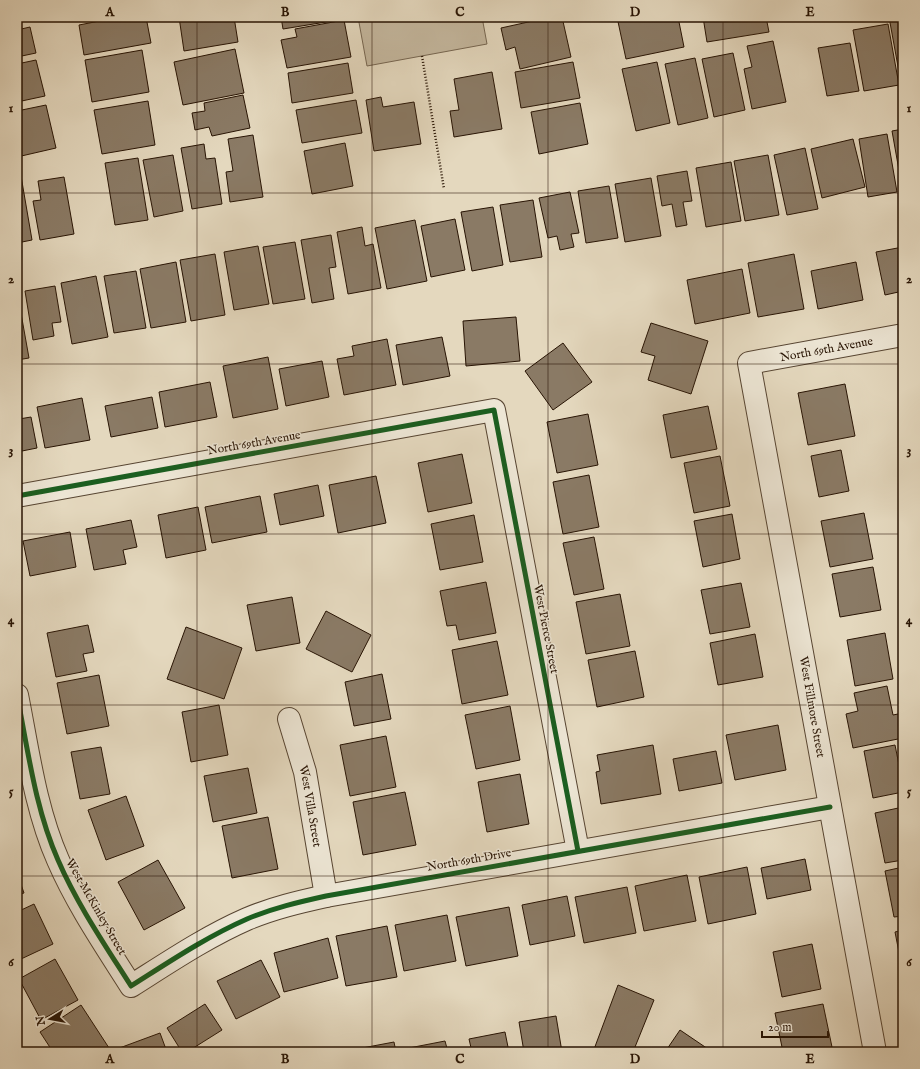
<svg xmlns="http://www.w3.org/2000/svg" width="920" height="1069" font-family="'IM FELL English',serif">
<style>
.green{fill:#c4b79e;stroke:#766651}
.building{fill:#8a7a65;stroke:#281404}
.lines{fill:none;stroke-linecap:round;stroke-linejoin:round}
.minor-casing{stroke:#574532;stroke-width:24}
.path{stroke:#281404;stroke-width:2.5;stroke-dasharray:1 2;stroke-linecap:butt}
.minor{stroke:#ede6d5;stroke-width:22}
.cycleway-casing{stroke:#ede6d5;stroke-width:8}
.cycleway{stroke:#1b5e20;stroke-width:5}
.grid{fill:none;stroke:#281404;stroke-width:1;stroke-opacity:0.55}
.labels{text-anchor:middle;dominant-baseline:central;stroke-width:3;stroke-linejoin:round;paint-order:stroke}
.street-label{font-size:12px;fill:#281404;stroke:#ede6d5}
.neatline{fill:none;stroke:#281404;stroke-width:1.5}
.grid-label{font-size:13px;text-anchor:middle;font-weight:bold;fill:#281404}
</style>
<rect width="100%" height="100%" fill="#e4d8be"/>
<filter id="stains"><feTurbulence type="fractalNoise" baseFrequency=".005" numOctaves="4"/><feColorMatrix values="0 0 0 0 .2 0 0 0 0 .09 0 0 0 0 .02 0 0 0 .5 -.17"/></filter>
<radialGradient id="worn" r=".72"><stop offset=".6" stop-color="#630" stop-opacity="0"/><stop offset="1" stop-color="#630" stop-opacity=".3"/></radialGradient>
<!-- green -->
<path class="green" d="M358,17H482L487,44L367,66Z"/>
<!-- building -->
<path class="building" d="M17,17H29L30,20L17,23Z
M120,17H146L151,43L84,55L79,25Z
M179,17H234L238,42L184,51Z
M281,17H331L332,21L283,29Z
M551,17H562L571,57L520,69L515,47L506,50L501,28Z
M617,17H678L684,47L626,59Z
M703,17H766L769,32L707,42Z
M889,17H903V83H901Z
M344,20L351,57L287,68L281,40L297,37L295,29Z
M888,24L899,85L864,91L853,30Z
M30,27L36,53L17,57V30Z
M773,41L786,102L752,109L744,69L752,67L747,46Z
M850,43L859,91L827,96L818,48Z
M235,49L244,93L183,105L174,62Z
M142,50L149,92L92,102L85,60Z
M733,53L745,110L714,117L702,59Z
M695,58L708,118L678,125L665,64Z
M36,60L45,96L17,102V64Z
M573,62L580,98L521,108L515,72Z
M657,62L670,123L636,131L622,69Z
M348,63L353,93L292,103L288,73Z
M492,72L502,129L454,137L450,111L459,110L454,79Z
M243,95L250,128L212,136L209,127L195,130L192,113L205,111L204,103Z
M381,97L383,107L414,102L421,144L374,151L366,100Z
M356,100L362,133L302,143L296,110Z
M148,101L155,145L102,154L94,110Z
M580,103L588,144L539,154L531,112Z
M46,105L56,148L17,157V111Z
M903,129V193L892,131Z
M887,134L897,192L868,197L859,139Z
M253,135L263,197L230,202L226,172L233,171L228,139Z
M853,139L865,187L822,198L811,149Z
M345,143L353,186L312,194L304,151Z
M204,144L206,159L215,158L222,204L192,209L181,148Z
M805,148L818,209L787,215L774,155Z
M173,155L183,211L154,217L143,160Z
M768,155L779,215L745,221L734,161Z
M138,158L148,220L115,225L105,163Z
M731,162L741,221L706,227L696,168Z
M687,171L692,201L683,202L687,225L676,227L672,204L662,206L657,176Z
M21,176L32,240L17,243V177Z
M64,177L74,234L40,240L33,201L41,200L38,181Z
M651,178L661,236L625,242L615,184Z
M609,186L618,238L586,243L578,191Z
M570,192L579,233L571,234L574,247L560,250L557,236L548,238L539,198Z
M533,200L542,257L510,262L500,205Z
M493,207L503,265L472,271L461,212Z
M455,219L465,270L431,277L421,226Z
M415,220L427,281L387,289L375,228Z
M362,227L365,246L373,244L381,288L348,294L337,232Z
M331,235L336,267L329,268L334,299L312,303L301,240Z
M295,242L305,299L273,304L263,247Z
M258,246L269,304L234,310L224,252Z
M903,247V291L885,295L876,252Z
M215,254L225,315L191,321L180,260Z
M794,254L804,309L758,317L748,263Z
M176,262L186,322L151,328L140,269Z
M856,262L863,300L818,309L811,271Z
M742,269L750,313L695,324L687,280Z
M136,271L146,328L114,333L104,276Z
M96,276L108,337L72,344L61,283Z
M55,286L61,322L52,323L54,336L33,340L25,291Z
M17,291L29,358L17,360Z
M516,317L520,361L466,366L463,321Z
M651,323L708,341L691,394L648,380L655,356L641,352Z
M442,337L450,376L403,385L396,345Z
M387,339L396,385L344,395L337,359L354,356L352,346Z
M563,343L592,382L553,410L525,371Z
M268,357L278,409L233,418L223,366Z
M322,361L329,397L286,406L279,369Z
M210,382L217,417L165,427L159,392Z
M845,384L855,436L808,445L798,393Z
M152,397L158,428L111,437L105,406Z
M82,398L90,440L45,448L37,407Z
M708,406L717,449L671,458L663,415Z
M17,407L19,419L31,417L37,448L17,452Z
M588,414L598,465L557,473L547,422Z
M841,450L849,491L819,497L811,456Z
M462,454L472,503L428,512L418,463Z
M720,456L730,506L694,513L684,463Z
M589,475L599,527L563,534L553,482Z
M376,476L386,523L338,533L329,485Z
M318,485L324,516L280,525L274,494Z
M260,496L267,532L212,543L205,507Z
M198,507L206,550L166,558L158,515Z
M864,513L873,559L830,567L821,521Z
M732,514L740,559L703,567L694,521Z
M474,515L483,562L440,570L431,524Z
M131,520L137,547L123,550L126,564L94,570L86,529Z
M70,532L76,567L30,576L23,541Z
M594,537L604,589L574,595L563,543Z
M873,567L881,610L840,617L832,574Z
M486,582L496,633L459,640L456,625L447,626L440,591Z
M741,583L750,627L710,634L701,590Z
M620,594L630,646L586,654L576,602Z
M292,597L300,643L256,651L247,605Z
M326,611L371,635L352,672L306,649Z
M88,625L94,652L83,654L87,671L56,677L47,633Z
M186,627L242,648L224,699L167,679Z
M885,633L893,679L855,686L847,640Z
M755,634L763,677L718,685L710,643Z
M497,641L508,695L462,704L452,650Z
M635,651L644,697L597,707L588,660Z
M382,674L391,719L354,726L345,682Z
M99,675L109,726L67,734L57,683Z
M887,686L893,715L903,713V738L853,748L846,714L858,711L854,693Z
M219,705L228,755L191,762L182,712Z
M510,706L520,760L476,769L465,715Z
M778,725L786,770L735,780L726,735Z
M386,736L396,787L350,796L340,745Z
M653,745L661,794L601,804L596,772L600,771L597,755Z
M895,745L903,785V792L873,798L864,751Z
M101,747L110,794L80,799L71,752Z
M716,751L722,783L679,791L673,759Z
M248,768L257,813L213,822L204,776Z
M520,774L529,824L487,832L478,782Z
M405,792L416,845L363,855L353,802Z
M126,796L144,846L106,860L88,810Z
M903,807V860L885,863L875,813Z
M268,817L278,869L232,878L222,826Z
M805,859L811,890L767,899L761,868Z
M158,860L185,908L144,930L118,882Z
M747,867L756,914L708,924L699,877Z
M903,867V916L894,917L885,871Z
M17,873L24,893L17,895Z
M687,875L696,921L644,931L635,886Z
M627,887L636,933L584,943L575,897Z
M567,896L575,936L530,945L522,905Z
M34,904L53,944L21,959L17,951V912Z
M509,907L518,956L466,966L456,917Z
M447,915L456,961L404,971L395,925Z
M387,926L397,977L346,986L336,936Z
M903,930V973L895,932Z
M328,938L338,978L284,992L274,953Z
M812,944L821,989L782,997L773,952Z
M55,959L78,1000L41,1020L19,979Z
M261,960L280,997L236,1019L217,981Z
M618,985L654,1000L633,1052H593Z
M205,1004L222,1030L187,1052H182L167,1028Z
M823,1004L832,1047L808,1052H783L775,1013Z
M81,1005L111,1051L110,1052H53L40,1032Z
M556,1016L562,1052H524L519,1022Z
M680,1030L711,1051V1052H665Z
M505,1032L509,1052H472L469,1039Z
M160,1033L167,1052H115L114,1050Z
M445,1041L448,1052H410L409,1048Z
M394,1042L396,1052H358L357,1049Z"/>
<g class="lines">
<!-- minor casing -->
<g class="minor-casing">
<g id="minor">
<path d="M17,496L494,410L578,851"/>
<path d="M17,695C28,750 35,808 58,860C77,904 105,945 131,986C169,962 206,937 247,919C273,908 299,902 326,896L830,807"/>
<path id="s1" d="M289,719L305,772L326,896"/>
<path id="s2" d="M875,1052L749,363L903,335"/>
</g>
</g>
<!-- path -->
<path class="path" d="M422,56L444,189"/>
<!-- minor -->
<use href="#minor" class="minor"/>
<!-- cycleway casing -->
<g class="cycleway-casing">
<path id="cycleway" d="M17,496L494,410L578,851
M17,695C28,750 35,808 58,860C77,904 105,945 131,986C169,962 206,937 247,919C273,908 299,902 326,896L830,807"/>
</g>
<!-- cycleway -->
<use href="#cycleway" class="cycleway"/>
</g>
<!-- grid -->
<path class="grid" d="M197,17V1052M372,17V1052M548,17V1052M723,17V1052M17,193H903M17,364H903M17,534H903M17,705H903M17,876H903"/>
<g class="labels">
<!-- street labels -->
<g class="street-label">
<text stroke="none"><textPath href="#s2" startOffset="779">North 69th Avenue</textPath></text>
<text transform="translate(254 443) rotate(-10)">North 69th Avenue</text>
<text transform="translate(546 629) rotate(79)">West Pierce Street</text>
<text transform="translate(812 707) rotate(80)">West Fillmore Street</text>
<text stroke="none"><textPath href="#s1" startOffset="90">West Villa Street</textPath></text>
<text transform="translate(469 860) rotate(-10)">North 69th Drive</text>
<text transform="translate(96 907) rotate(60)">West McKinley Street</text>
</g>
</g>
<!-- margin -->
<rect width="920" height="1069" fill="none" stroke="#e4d8be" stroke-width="44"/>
<!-- north arrow -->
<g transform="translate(50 1019) rotate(259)" stroke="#ede6d5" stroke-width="3" paint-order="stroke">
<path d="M0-3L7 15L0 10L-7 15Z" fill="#281404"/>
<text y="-6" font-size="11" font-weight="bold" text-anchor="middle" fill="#281404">N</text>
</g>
<!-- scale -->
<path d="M762 1031v6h66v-6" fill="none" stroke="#281404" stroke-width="2"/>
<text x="768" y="1031" font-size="12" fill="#281404" stroke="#ede6d5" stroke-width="3" paint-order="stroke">20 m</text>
<rect x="22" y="22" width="876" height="1025" class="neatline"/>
<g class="grid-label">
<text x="110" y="16">A</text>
<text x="285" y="16">B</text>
<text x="460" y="16">C</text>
<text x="635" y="16">D</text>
<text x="810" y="16">E</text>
<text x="11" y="112">1</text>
<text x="909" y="112">1</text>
<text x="11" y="283">2</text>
<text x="909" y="283">2</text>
<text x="11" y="454">3</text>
<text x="909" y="454">3</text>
<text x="11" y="624">4</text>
<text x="909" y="624">4</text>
<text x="11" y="795">5</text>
<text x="909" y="795">5</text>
<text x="11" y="966">6</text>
<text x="909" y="966">6</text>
<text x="110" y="1063">A</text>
<text x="285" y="1063">B</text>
<text x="460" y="1063">C</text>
<text x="635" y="1063">D</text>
<text x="810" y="1063">E</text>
</g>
<rect width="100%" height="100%" filter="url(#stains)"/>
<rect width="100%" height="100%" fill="url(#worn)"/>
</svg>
